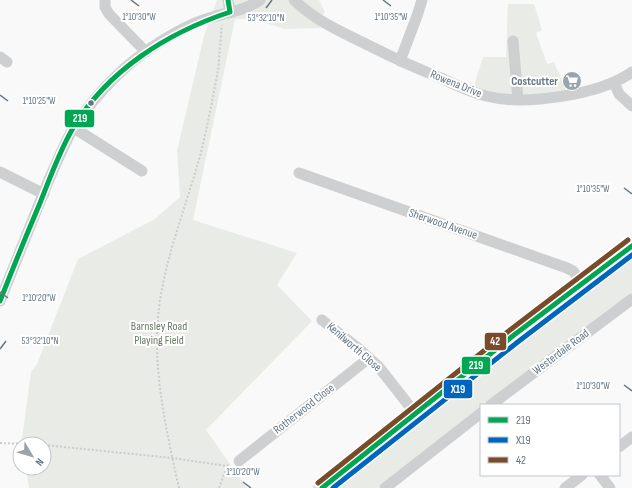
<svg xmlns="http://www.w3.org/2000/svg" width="632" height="488" font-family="'Sofia Sans Condensed',sans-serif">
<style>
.green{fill:#e8ebe6}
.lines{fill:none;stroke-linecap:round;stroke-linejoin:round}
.path{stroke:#cbcccd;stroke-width:2;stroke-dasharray:2 2;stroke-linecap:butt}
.minor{stroke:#cecfd0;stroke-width:11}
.trunk{stroke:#e1e2e2;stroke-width:18}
.bus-1-casing{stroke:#fff;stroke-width:8}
.bus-2-casing{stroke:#fff;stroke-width:8}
.bus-3-casing{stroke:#fff;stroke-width:8}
.bus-1{stroke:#00a651;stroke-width:5}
.bus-2{stroke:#0065bd;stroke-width:5}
.bus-3{stroke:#7a4b2a;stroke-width:5}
.ticks{fill:none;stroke:#657683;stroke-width:1.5}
.bus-dot{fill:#657683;stroke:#fff;stroke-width:1.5}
.labels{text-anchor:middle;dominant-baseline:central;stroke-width:4;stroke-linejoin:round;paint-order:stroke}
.poi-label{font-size:12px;font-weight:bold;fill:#657683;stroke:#fff;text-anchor:end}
.street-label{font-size:12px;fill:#657683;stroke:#fff}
.park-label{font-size:12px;fill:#687a64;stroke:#fff}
.ticks-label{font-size:10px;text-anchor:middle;fill:#657683;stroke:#fff;stroke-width:4;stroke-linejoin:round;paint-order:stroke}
.line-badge{stroke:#fff;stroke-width:1.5}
.badge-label{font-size:11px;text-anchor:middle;font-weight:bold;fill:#fff}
</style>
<rect width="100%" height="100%" fill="#f9f9f9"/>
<!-- green -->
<path class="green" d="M217,0H319L325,12L318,19L326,24L320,28L285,29L253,19H235L193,220L297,253L277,285L312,321L206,430L247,488H29L26,468H44V444H23L22,439L31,372L37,364L78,259L155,219L180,197L177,151L204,36Z
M508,4H534L542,30L536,33L547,64L554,62L568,95L518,100L472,92L483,57H506Z
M632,256V293L484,405H481V408L378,488H334L538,326Z"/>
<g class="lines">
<!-- path -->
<path class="path" d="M0,443L31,444
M44,445L172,458L227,466L229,465
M179,488C168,439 156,385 157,335C158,274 184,214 200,156C207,129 213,97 218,70C220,55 220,40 222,25
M219,488L227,466"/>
<!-- minor -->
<path class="minor" d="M105,0V7L109,14L146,52
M228,0L230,12
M294,0C318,23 346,34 374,48C396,59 418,69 441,78C455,85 470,92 486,96C524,106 600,95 632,72
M513,41L518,100
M0,57L7,62
M400,61L417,16L422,0
M614,82L619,94L632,106
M74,128L142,171
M0,172L44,194
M299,173L567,268L573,271L582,283
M0,301C16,261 32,221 48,182C56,164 64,144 74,127C96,94 126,63 160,42C174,33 190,24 206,19C224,13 245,11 260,0
M322,320L358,348L378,366L415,413
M491,405L632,299
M619,447L632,437
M239,461L369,358
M600,475L610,488
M385,488L481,413
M565,488L582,475"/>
<!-- trunk -->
<path class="trunk" d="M322,488C424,406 526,324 632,246"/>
<!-- bus-1 casing -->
<g class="bus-1-casing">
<path id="bus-1" d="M0,301C13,268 26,236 40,203C50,178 59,152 73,128C108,70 167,33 230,12L228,0
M322,488L514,335L632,246"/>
</g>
<!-- bus-2 casing -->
<g class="bus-2-casing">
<path id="bus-2" d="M333,488L519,341L632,255"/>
</g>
<!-- bus-3 casing -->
<g class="bus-3-casing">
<path id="bus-3" d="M318,483L510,330L628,240"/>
</g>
<!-- bus-1 -->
<use href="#bus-1" class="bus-1"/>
<!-- bus-2 -->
<use href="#bus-2" class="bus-2"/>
<!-- bus-3 -->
<use href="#bus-3" class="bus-3"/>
</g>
<!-- ticks -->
<path class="ticks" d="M131,0L139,6M383,0L391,6M266,8L272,0M0,95L8,101M624,188L632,194M0,292L8,298M0,349L6,341M624,385L632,391M243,482L251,488"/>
<!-- icons -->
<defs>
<g id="supermarket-disc" transform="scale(1)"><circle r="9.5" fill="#99a4ac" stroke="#fff"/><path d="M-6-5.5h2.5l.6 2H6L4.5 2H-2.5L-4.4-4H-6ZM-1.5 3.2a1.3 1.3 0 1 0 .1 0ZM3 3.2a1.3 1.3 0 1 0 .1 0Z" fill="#fff"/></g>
</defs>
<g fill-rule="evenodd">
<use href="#supermarket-disc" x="572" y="81"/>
</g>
<!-- markers -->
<circle class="bus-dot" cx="91" cy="103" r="3.5"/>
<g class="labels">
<!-- poi labels -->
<g class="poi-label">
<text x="558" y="81">Costcutter</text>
</g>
<!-- street labels -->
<g class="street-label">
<text transform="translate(456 84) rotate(22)">Rowena Drive</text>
<text transform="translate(443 224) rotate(19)">Sherwood Avenue</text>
<text transform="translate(354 347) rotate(41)">Kenilworth Close</text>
<text transform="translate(561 352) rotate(-37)">Westerdale Road</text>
<text transform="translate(304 409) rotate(-38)">Rotherwood Close</text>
</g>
<!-- park labels -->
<g class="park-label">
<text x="159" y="326">Barnsley Road<tspan x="159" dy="14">Playing Field</tspan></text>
</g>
</g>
<g class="ticks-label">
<text x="139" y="20">1°10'30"W</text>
<text x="391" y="20">1°10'35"W</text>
<text x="266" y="21">53°32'10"N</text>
<text x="39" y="104">1°10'25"W</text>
<text x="593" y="192">1°10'35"W</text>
<text x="39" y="301">1°10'20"W</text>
<text x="40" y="344">53°32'10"N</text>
<text x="593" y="389">1°10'30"W</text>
<text x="243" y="475">1°10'20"W</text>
</g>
<g class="line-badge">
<rect x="64" y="109" width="31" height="19" rx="4" fill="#00a651"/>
<rect x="484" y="332" width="23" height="19" rx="4" fill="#7a4b2a"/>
<rect x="461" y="356" width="30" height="19" rx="4" fill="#00a651"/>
<rect x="443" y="379" width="30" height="20" rx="4" fill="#0065bd"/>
</g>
<g class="badge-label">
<text x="80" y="122">219</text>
<text x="495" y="345">42</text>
<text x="476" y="369">219</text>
<text x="458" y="393">X19</text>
</g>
<!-- legend -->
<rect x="480" y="404" width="140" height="72" fill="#ffffff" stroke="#c1c8cd"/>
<rect x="488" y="417" width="20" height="6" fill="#00a651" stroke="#c1c8cd"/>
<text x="516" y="424" font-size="12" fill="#657683">219</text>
<rect x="488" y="437" width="20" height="6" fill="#0065bd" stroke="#c1c8cd"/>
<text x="516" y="444" font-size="12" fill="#657683">X19</text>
<rect x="488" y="457" width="20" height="6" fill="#7a4b2a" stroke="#c1c8cd"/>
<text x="516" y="464" font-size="12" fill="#657683">42</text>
<!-- north arrow -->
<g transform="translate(32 456) rotate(128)"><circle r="19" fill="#ffffff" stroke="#c1c8cd"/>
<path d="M0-3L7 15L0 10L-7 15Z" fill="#99a4ac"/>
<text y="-6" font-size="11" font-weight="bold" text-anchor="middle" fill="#657683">N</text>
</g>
</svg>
